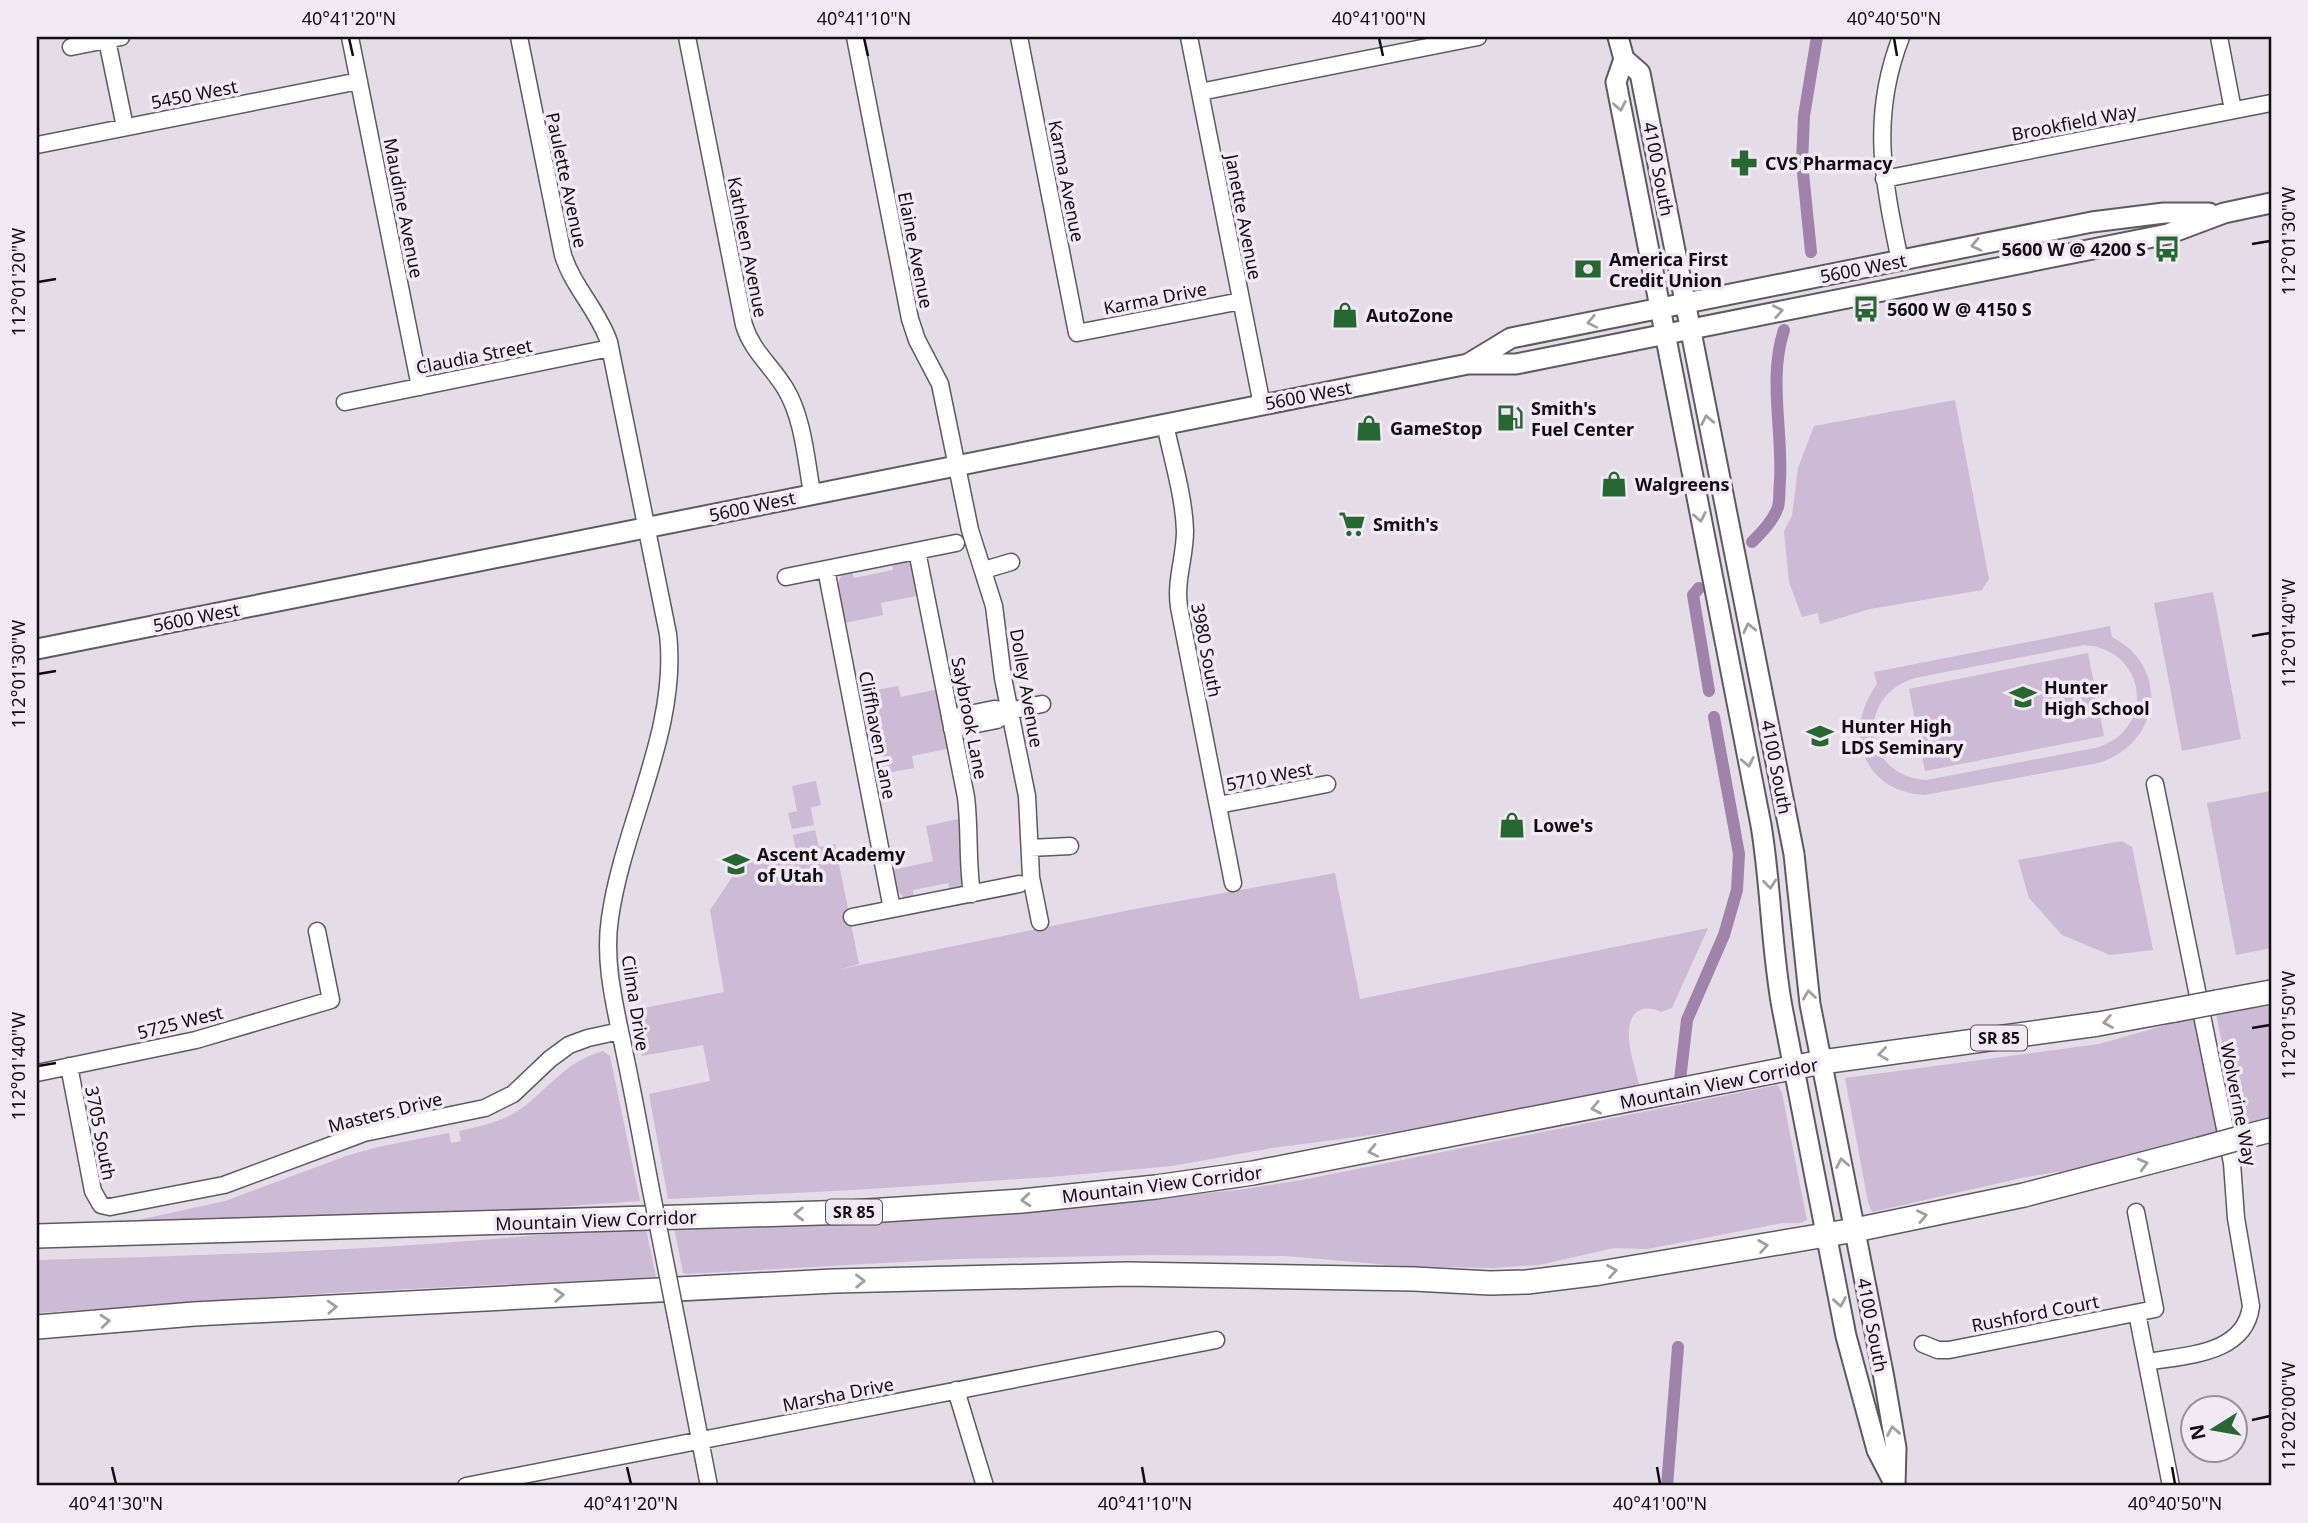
<svg xmlns="http://www.w3.org/2000/svg" width="2308" height="1523" font-family="'Noto Sans',sans-serif">
<style>
.green{fill:#cdbad5;fill-rule:evenodd}
.lines{fill:none;stroke-linecap:round;stroke-linejoin:round}
.canal{stroke:#9f83aa;stroke-width:12}
.minor-casing{stroke:#5f5962;stroke-width:19}
.major-casing{stroke:#5f5962;stroke-width:23}
.highway-casing{stroke:#5f5962;stroke-width:26}
.minor{stroke:#fff;stroke-width:16}
.major{stroke:#fff;stroke-width:19}
.highway{stroke:#fff;stroke-width:23}
.minor-bridge-casing{stroke:#5f5962;stroke-width:19;stroke-linecap:butt}
.highway-bridge-casing{stroke:#5f5962;stroke-width:26;stroke-linecap:butt}
.minor-bridge{stroke:#fff;stroke-width:16}
.highway-bridge{stroke:#fff;stroke-width:23}
.oneway{stroke:#9f9fa0}
.ticks{fill:none;stroke:#100e11;stroke-width:2.5}
.labels{text-anchor:middle;dominant-baseline:central;stroke-width:7;stroke-linejoin:round;paint-order:stroke}
.shield{fill:#f1e9f4;stroke:#545055;stroke-width:2}
.shield-label{font-size:16px;font-weight:bold;fill:#100e11}
.street-label{font-size:18px;fill:#100e11;stroke:#f1e9f4}
.poi-label{font-size:18px;font-weight:bold;fill:#100e11;stroke:#f1e9f4;text-anchor:start}
.neatline{fill:none;stroke:#100e11;stroke-width:2.5}
.ticks-label{font-size:18px;text-anchor:middle;fill:#100e11}
</style>
<rect width="100%" height="100%" fill="#e4dce6"/>
<!-- green -->
<path class="green" d="M1955,400L1989,579L1982,590L1870,609L1820,624L1818,613L1802,617L1789,582L1784,531L1792,516L1798,468L1814,426Z
M906,560L914,566L921,595L881,603L883,615L845,623C839,609 833,587 842,575L852,572L854,578L893,570L892,562Z
M2213,592L2241,739L2182,751L2154,603Z
M2110,626L2112,637C2171,667 2161,744 2098,763L1925,795C1863,792 1842,732 1877,684L1874,672ZM2084,645C2148,649 2157,731 2095,748L1926,780C1863,776 1854,696 1915,678Z
M2088,653L2104,736L1925,771L1909,689Z
M898,686L901,697L939,689L951,748L912,756L914,768L876,775L874,764L884,762L879,739L870,740L860,693Z
M816,781L821,805L809,808H811L814,825L792,829L788,813L797,811L792,786Z
M2271,791V948L2236,955L2207,803Z
M963,818L964,880L962,886L950,892L948,883L913,890L914,899L906,900L898,891L893,870L933,861L926,826Z
M815,830L819,847L835,844L859,964L841,969L1135,909L1335,873L1360,999L1708,928L1672,1008L1661,1012C1655,1009 1647,1007 1640,1010C1617,1021 1636,1069 1640,1088L1387,1133L1272,1148L1172,1166L1050,1177L854,1190L668,1199L649,1094L710,1081L703,1045L642,1056L634,1010L724,992L710,910L741,864L796,852L793,835Z
M2122,841L2132,847L2153,950L2110,955L2062,935L2029,898L2018,860Z
M2271,1006V1120L2239,1129L2216,1013Z
M2194,1017L2218,1135L2107,1164L2026,1177L1872,1212L1868,1202L1845,1078L2099,1044Z
M603,1051L610,1056L640,1201L527,1209L120,1224L225,1201L346,1156L378,1147L449,1133L451,1143L461,1141L459,1131C483,1126 506,1121 526,1105C554,1083 566,1062 603,1051Z
M1778,1085L1782,1093L1807,1220L1800,1223H1783L1647,1249L1614,1248L1539,1265L1492,1268L1400,1266L1286,1256L1150,1255L956,1259L687,1274L683,1273L673,1222L811,1226L932,1213L1104,1203L1238,1190L1302,1180Z
M645,1224L656,1277L347,1292L37,1313V1260C239,1255 443,1248 645,1224Z"/>
<g class="lines">
<!-- canal -->
<path class="canal" d="M1811,252L1802,163L1804,116L1817,37
M1752,542C1762,532 1773,521 1778,507C1780,500 1779,489 1780,481C1783,431 1768,378 1784,330
M1699,588L1693,595L1709,691
M1680,1080L1687,1020L1724,935L1737,890L1739,854L1714,717
M1667,1486L1678,1347"/>
<!-- minor casing -->
<g class="minor-casing">
<path id="minor" d="M350,37L420,387
M519,37L563,255C573,287 598,310 609,342L668,634C679,729 623,825 610,918C603,964 616,1010 625,1055C634,1098 642,1142 650,1185
M687,37L744,325C752,351 771,365 785,388C803,417 806,459 812,493
M855,37L910,319L917,340L940,384L970,530L994,606L1003,678L1027,796L1031,877L1040,922
M1019,37L1077,333L1241,301
M1189,37L1262,405
M2219,37L2233,110
M107,40L125,127
M71,47L121,37
M1200,92L1478,37
M37,145L359,81
M1884,179L2271,103
M1900,261C1883,179 1870,117 1901,37
M345,402L610,348
M1165,424C1172,458 1184,496 1185,531C1185,557 1175,581 1179,607L1233,883
M917,551L966,797C970,829 967,861 972,894
M826,569L892,909
M984,570L1011,562
M786,577L956,543
M950,718L994,709L1009,711L1042,704
M952,729L997,720L1009,711
M1218,805L1327,784
M1030,848L1070,846
M852,917L1019,884
M69,1066L93,1191L101,1205L110,1207L224,1185L364,1133L485,1108L513,1094L550,1059L569,1045L588,1038L620,1031
M37,1073L196,1040L331,1000L317,931
M2137,1313L2171,1486
M678,1327L709,1486
M1923,1344L1938,1350H1949L2155,1309L2136,1212
M2147,1362C2185,1355 2245,1355 2251,1306L2236,1218L2232,1163L2155,784
M956,1390L985,1486
M466,1486L1216,1340"/>
</g>
<!-- major casing -->
<g class="major-casing">
<path id="major" d="M1618,37L1624,59L1640,73L1794,854L1810,1004L1884,1378L1896,1448L1895,1486
M1624,59L1616,82L1761,825C1771,885 1771,946 1782,1007L1846,1336L1877,1450L1894,1483
M1468,364L1511,338L2092,222L2164,213H2209
M37,649L1468,364H1516L1546,358L2168,234L2224,213L2271,203"/>
</g>
<!-- highway casing -->
<g class="highway-casing">
<path id="highway" d="M2217,1002L2271,992
M2240,1138L2271,1130
M37,1236L852,1212L1022,1201L1156,1187L1253,1173L1822,1062L2098,1024L2175,1010
M37,1327L194,1314L834,1281L1127,1274L1414,1279L1490,1283L1527,1282L1600,1273L1855,1230L2024,1195L2200,1149"/>
</g>
<!-- minor -->
<use href="#minor" class="minor"/>
<!-- major -->
<use href="#major" class="major"/>
<!-- highway -->
<use href="#highway" class="highway"/>
<!-- minor-bridge casing -->
<g class="minor-bridge-casing">
<path id="minor-bridge" d="M650,1185L678,1327"/>
</g>
<!-- highway-bridge casing -->
<g class="highway-bridge-casing">
<path id="highway-bridge" d="M2175,1010L2217,1002
M2200,1149L2240,1138"/>
</g>
<!-- minor-bridge -->
<use href="#minor-bridge" class="minor-bridge"/>
<!-- highway-bridge -->
<use href="#highway-bridge" class="highway-bridge"/>
</g>
<!-- one-way arrows -->
<defs><path id="oneway-chevron" d="M-2-3.5L2.5 0L-2 3.5" fill="none" stroke-width="1.6" stroke-linecap="round" stroke-linejoin="round" transform="scale(1.75)"/></defs>
<g class="oneway">
<use href="#oneway-chevron" transform="translate(1620 106) rotate(79)"/>
<use href="#oneway-chevron" transform="translate(1976 245) rotate(168)"/>
<use href="#oneway-chevron" transform="translate(1778 311) rotate(-11)"/>
<use href="#oneway-chevron" transform="translate(1592 322) rotate(169)"/>
<use href="#oneway-chevron" transform="translate(1707 420) rotate(-101)"/>
<use href="#oneway-chevron" transform="translate(1700 517) rotate(79)"/>
<use href="#oneway-chevron" transform="translate(1749 628) rotate(-102)"/>
<use href="#oneway-chevron" transform="translate(1748 762) rotate(79)"/>
<use href="#oneway-chevron" transform="translate(1770 884) rotate(84)"/>
<use href="#oneway-chevron" transform="translate(1809 995) rotate(-98)"/>
<use href="#oneway-chevron" transform="translate(2108 1022) rotate(170)"/>
<use href="#oneway-chevron" transform="translate(1883 1054) rotate(172)"/>
<use href="#oneway-chevron" transform="translate(1596 1108) rotate(169)"/>
<use href="#oneway-chevron" transform="translate(1373 1151) rotate(168)"/>
<use href="#oneway-chevron" transform="translate(1842 1163) rotate(-101)"/>
<use href="#oneway-chevron" transform="translate(2143 1164) rotate(-15)"/>
<use href="#oneway-chevron" transform="translate(1026 1200) rotate(175)"/>
<use href="#oneway-chevron" transform="translate(799 1214) rotate(178)"/>
<use href="#oneway-chevron" transform="translate(1922 1216) rotate(-12)"/>
<use href="#oneway-chevron" transform="translate(1763 1246) rotate(-9)"/>
<use href="#oneway-chevron" transform="translate(1612 1271) rotate(-10)"/>
<use href="#oneway-chevron" transform="translate(860 1281) rotate(-1)"/>
<use href="#oneway-chevron" transform="translate(559 1295) rotate(-3)"/>
<use href="#oneway-chevron" transform="translate(1840 1302) rotate(80)"/>
<use href="#oneway-chevron" transform="translate(332 1307) rotate(-3)"/>
<use href="#oneway-chevron" transform="translate(105 1321) rotate(-5)"/>
<use href="#oneway-chevron" transform="translate(1893 1431) rotate(-100)"/>
</g>
<!-- ticks -->
<path class="ticks" d="M349,38L353,56M864,38L868,56M1379,38L1383,56M1894,38L1897,56M2252,244L2270,241M38,282L56,279M2252,636L2270,633M38,674L56,671M2252,1028L2270,1025M38,1066L56,1063M2252,1420L2270,1416M112,1467L116,1484M627,1467L631,1484M1142,1467L1145,1484M1657,1467L1660,1484M2172,1467L2175,1484"/>
<!-- icons -->
<defs>
<g id="pharmacy-bare" transform="scale(2.1)"><path d="M-2-6h4v4h4v4h-4v4h-4v-4h-4v-4h4Z" fill="#276832" stroke="#f1e9f4" stroke-width="2.5" paint-order="stroke"/></g>
<g id="bus-bare" transform="scale(2.1)"><path d="M-5-6H5V4H4V6H2V4H-2V6H-4V4H-5ZM-3.5-4V0h7V-4ZM-3.5 1.2v1.5H-2V1.2ZM2 1.2v1.5H3.5V1.2Z" fill="#276832" stroke="#f1e9f4" stroke-width="2.5" paint-order="stroke"/></g>
<g id="bank-bare" transform="scale(2.1)"><path d="M-6-4H6V4H-6ZM0-2.3a2.3 2.3 0 1 0 0 4.6a2.3 2.3 0 1 0 0-4.6Z" fill="#276832" stroke="#f1e9f4" stroke-width="2.5" paint-order="stroke"/></g>
<g id="shop-bare" transform="scale(2.1)"><path d="M-5-2.5h2.3a2.7 3.5 0 0 1 5.4 0H5L5.5 6h-11ZM-1.5-2.5h3a1.5 2.3 0 0 0-3 0Z" fill="#276832" stroke="#f1e9f4" stroke-width="2.5" paint-order="stroke"/></g>
<g id="fuel-bare" transform="scale(2.1)"><path d="M-5.5-6h7V0h2V4h1.3V-2.5L3-4.5l.8-.8L6-3V5H2.5V1h-1V6h-7ZM-4.2-4.7v3.2H.2V-4.7Z" fill="#276832" stroke="#f1e9f4" stroke-width="2.5" paint-order="stroke"/></g>
<g id="supermarket-bare" transform="scale(2.1)"><path d="M-6-5.5h2.5l.6 2H6L4.5 2H-2.5L-4.4-4H-6ZM-1.5 3.2a1.3 1.3 0 1 0 .1 0ZM3 3.2a1.3 1.3 0 1 0 .1 0Z" fill="#276832" stroke="#f1e9f4" stroke-width="2.5" paint-order="stroke"/></g>
<g id="school-bare" transform="scale(2.1)"><path d="M0-5L7-2L0 1L-7-2ZM-4 1L0 2.5L4 1V4Q0 6-4 4Z" fill="#276832" stroke="#f1e9f4" stroke-width="2.5" paint-order="stroke"/></g>
</defs>
<g fill-rule="evenodd">
<use href="#pharmacy-bare" x="1744" y="163"/>
<use href="#bus-bare" x="2167" y="249"/>
<use href="#bank-bare" x="1588" y="269"/>
<use href="#bus-bare" x="1866" y="309"/>
<use href="#shop-bare" x="1345" y="315"/>
<use href="#fuel-bare" x="1510" y="418"/>
<use href="#shop-bare" x="1369" y="428"/>
<use href="#shop-bare" x="1614" y="484"/>
<use href="#supermarket-bare" x="1352" y="524"/>
<use href="#school-bare" x="2023" y="697"/>
<use href="#school-bare" x="1820" y="736"/>
<use href="#shop-bare" x="1512" y="825"/>
<use href="#school-bare" x="736" y="864"/>
</g>
<g class="labels">
<!-- shield labels -->
<g class="shield">
<rect x="1971" y="1025.5" width="56" height="25" rx="5"/>
<rect x="826" y="1199.5" width="56" height="25" rx="5"/>
</g>
<g class="shield-label">
<text x="1999" y="1038">SR 85</text>
<text x="854" y="1212">SR 85</text>
</g>
<!-- street labels -->
<g class="street-label">
<text transform="translate(194 94) rotate(-11)">5450 West</text>
<text transform="translate(2074 122) rotate(-11)">Brookfield Way</text>
<text transform="translate(1659 169) rotate(79)">4100 South</text>
<text transform="translate(567 180) rotate(78)">Paulette Avenue</text>
<text transform="translate(1067 181) rotate(79)">Karma Avenue</text>
<text transform="translate(404 208) rotate(79)">Maudine Avenue</text>
<text transform="translate(1244 217) rotate(79)">Janette Avenue</text>
<text transform="translate(748 247) rotate(79)">Kathleen Avenue</text>
<text transform="translate(916 250) rotate(79)">Elaine Avenue</text>
<text transform="translate(1863 268) rotate(-11)">5600 West</text>
<text transform="translate(1155 298) rotate(-11)">Karma Drive</text>
<text transform="translate(474 356) rotate(-11)">Claudia Street</text>
<text transform="translate(1308 395) rotate(-11)">5600 West</text>
<text transform="translate(752 506) rotate(-12)">5600 West</text>
<text transform="translate(196 617) rotate(-11)">5600 West</text>
<text transform="translate(1207 650) rotate(79)">3980 South</text>
<text transform="translate(1027 688) rotate(80)">Dolley Avenue</text>
<text transform="translate(970 718) rotate(79)">Saybrook Lane</text>
<text transform="translate(878 735) rotate(79)">Cliffhaven Lane</text>
<text transform="translate(1777 767) rotate(79)">4100 South</text>
<text transform="translate(1269 776) rotate(-11)">5710 West</text>
<text transform="translate(636 1003) rotate(81)">Cilma Drive</text>
<text transform="translate(180 1022) rotate(-14)">5725 West</text>
<text transform="translate(1719 1083) rotate(-11)">Mountain View Corridor</text>
<text transform="translate(2239 1104) rotate(79)">Wolverine Way</text>
<text transform="translate(385 1112) rotate(-14)">Masters Drive</text>
<text transform="translate(101 1133) rotate(79)">3705 South</text>
<text transform="translate(1162 1184) rotate(-7)">Mountain View Corridor</text>
<text transform="translate(596 1220) rotate(-2)">Mountain View Corridor</text>
<text transform="translate(2035 1313) rotate(-11)">Rushford Court</text>
<text transform="translate(1873 1325) rotate(79)">4100 South</text>
<text transform="translate(838 1394) rotate(-11)">Marsha Drive</text>
</g>
<!-- poi labels -->
<g class="poi-label">
<text x="1765" y="163">CVS Pharmacy</text>
<text x="2146" y="249" text-anchor="end">5600 W @ 4200 S</text>
<text x="1609" y="259">America First<tspan x="1609" dy="21">Credit Union</tspan></text>
<text x="1887" y="309">5600 W @ 4150 S</text>
<text x="1366" y="315">AutoZone</text>
<text x="1531" y="408">Smith's<tspan x="1531" dy="21">Fuel Center</tspan></text>
<text x="1390" y="428">GameStop</text>
<text x="1635" y="484">Walgreens</text>
<text x="1373" y="524">Smith's</text>
<text x="2044" y="687">Hunter<tspan x="2044" dy="21">High School</tspan></text>
<text x="1841" y="726">Hunter High<tspan x="1841" dy="21">LDS Seminary</tspan></text>
<text x="1533" y="825">Lowe's</text>
<text x="757" y="854">Ascent Academy<tspan x="757" dy="21">of Utah</tspan></text>
</g>
</g>
<!-- border -->
<rect width="2308" height="1523" fill="none" stroke="#f1e9f4" stroke-width="77"/>
<!-- north arrow -->
<g transform="translate(2214 1429) rotate(259)"><circle r="33" fill="#f1e9f4" stroke="#979199" stroke-width="2"/>
<path d="M0-5L12 26L0 18L-12 26Z" fill="#276832"/>
<text y="-10" font-size="19" font-weight="bold" text-anchor="middle" fill="#100e11">N</text>
</g>
<rect x="38" y="38" width="2232" height="1446" class="neatline"/>
<g class="ticks-label">
<text x="349" y="25">40°41'20"N</text>
<text x="864" y="25">40°41'10"N</text>
<text x="1379" y="25">40°41'00"N</text>
<text x="1894" y="25">40°40'50"N</text>
<text transform="translate(2289 241) rotate(-90)" y="6">112°01'30"W</text>
<text transform="translate(19 282) rotate(-90)" y="6">112°01'20"W</text>
<text transform="translate(2289 633) rotate(-90)" y="6">112°01'40"W</text>
<text transform="translate(19 674) rotate(-90)" y="6">112°01'30"W</text>
<text transform="translate(2289 1025) rotate(-90)" y="6">112°01'50"W</text>
<text transform="translate(19 1066) rotate(-90)" y="6">112°01'40"W</text>
<text transform="translate(2289 1416) rotate(-90)" y="6">112°02'00"W</text>
<text x="116" y="1510">40°41'30"N</text>
<text x="631" y="1510">40°41'20"N</text>
<text x="1145" y="1510">40°41'10"N</text>
<text x="1660" y="1510">40°41'00"N</text>
<text x="2175" y="1510">40°40'50"N</text>
</g>
</svg>
